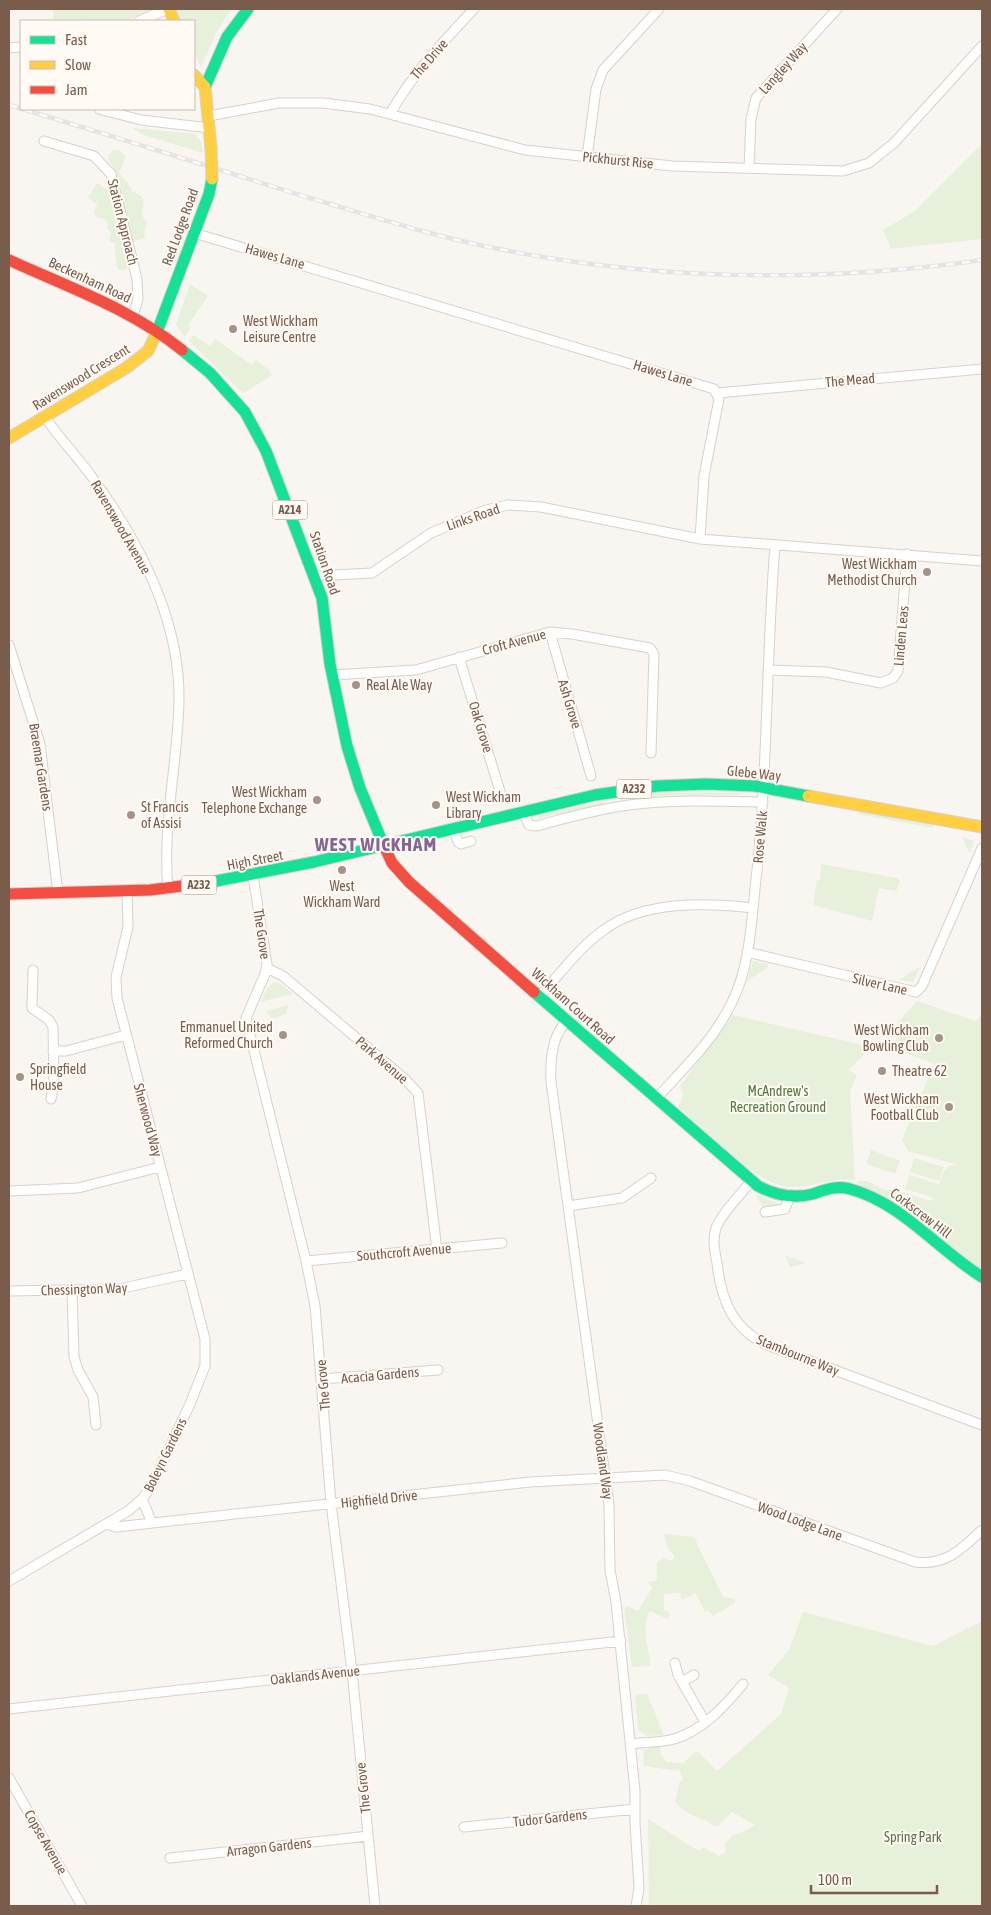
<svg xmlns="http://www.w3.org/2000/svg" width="991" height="1915" font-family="'Asap Condensed',sans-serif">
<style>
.green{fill:#e7f0db}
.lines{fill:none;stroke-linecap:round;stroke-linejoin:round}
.street-casing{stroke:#d7d1cb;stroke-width:11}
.fast-casing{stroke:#d9d2cb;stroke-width:13}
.slow-casing{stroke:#d9d2cb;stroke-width:13}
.jam-casing{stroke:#d9d2cb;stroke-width:13}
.street{stroke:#fefefd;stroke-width:9}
.fast{stroke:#16e098;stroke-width:11}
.slow{stroke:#ffcf43;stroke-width:11}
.jam{stroke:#f24e42;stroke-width:11}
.rail-casing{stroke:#e6e3e7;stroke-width:4.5}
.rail{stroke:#fffaf3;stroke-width:2.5;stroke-dasharray:8;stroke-linecap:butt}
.slow-bridge-casing{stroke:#d9d2cb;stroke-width:13;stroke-linecap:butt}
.slow-bridge{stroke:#ffcf43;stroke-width:11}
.poi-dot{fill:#a69286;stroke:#fffaf3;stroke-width:2}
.labels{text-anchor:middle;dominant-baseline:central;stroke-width:4;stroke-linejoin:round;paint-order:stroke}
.shield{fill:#fffaf3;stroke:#a28b7f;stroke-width:1}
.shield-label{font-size:12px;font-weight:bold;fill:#7a5c4d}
.street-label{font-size:14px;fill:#7a5c4d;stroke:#fffaf3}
.poi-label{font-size:14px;fill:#7a5c4d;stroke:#fffaf3;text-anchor:start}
.park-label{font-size:14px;fill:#537a41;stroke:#fffaf3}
.district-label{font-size:19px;font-weight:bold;letter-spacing:1px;fill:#846695;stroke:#fffaf3}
</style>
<rect width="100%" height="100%" fill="#f9f5f0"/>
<!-- green -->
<path class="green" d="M35,9H154L125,21L53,19V10Z
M174,9H232L216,33L201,68L194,52V21H179Z
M133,128L195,134L202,143L203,153L141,134Z
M982,144V239L891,249L883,230L915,211Z
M113,150L120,151L126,156L119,173L132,189L131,191C153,199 139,206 143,217C144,220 146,221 147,223L145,228L144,238L126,245L129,267L124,270L118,269C115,261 115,252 115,243H111L109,239L111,232L107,229L108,223L104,219L96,217L94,213L97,204L88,198L97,183L110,191L120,186L114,168L108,159L109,154Z
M190,284L208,296L188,325L191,328L185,337L176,325Z
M193,335L210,346L215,339L252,365L256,360L269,370L272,375L243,393L189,341Z
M668,792L739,793V795H682L643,797L642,794Z
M604,801L605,804L538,818L537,816Z
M858,811L933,825V828L858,814Z
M962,837L974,841L970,854Z
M821,864L897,878L900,882L896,891L879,888L872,921L813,905L817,880H820Z
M753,961L768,964L767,968L747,981Z
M921,966L913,982L899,980Z
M274,982L281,984L293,994L260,1002L268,987Z
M917,1001L976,1021L982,1014V1272L857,1184L859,1181H867L885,1190H895L931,1201L934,1198L905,1189L909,1175L939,1184L942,1174L949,1166L958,1165L908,1151L902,1140L934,1064L893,1048L897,1038L888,1034Z
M288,1005L286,1014L275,1018L270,1017L266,1011Z
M733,1015L871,1047L849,1070L857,1075L850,1091L855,1180C829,1177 812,1188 790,1187C756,1186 703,1129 678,1107C683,1099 685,1095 680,1086Z
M871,1150L900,1161L895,1174L866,1164Z
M914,1158L944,1167L939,1181L910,1172Z
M758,1195L784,1206L771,1208L762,1206L756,1196Z
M785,1255L806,1263L790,1267Z
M664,1534L694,1537L723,1597L735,1599V1603L713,1616L708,1611L705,1612L695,1593L682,1600L679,1593L664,1594V1610L669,1612L670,1616L667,1619L650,1611C640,1627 650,1648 650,1666L632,1667L624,1609L628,1606L638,1611L652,1588L648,1582L657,1581V1562L664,1558L670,1561L674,1559V1555L668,1549Z
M803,1612L933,1646L982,1621V1906H649L648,1819L699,1851L703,1847L719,1856L725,1852V1844L733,1835L743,1832L755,1825L732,1812L717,1827C703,1818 685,1815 675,1802L679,1783L683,1779L680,1771L643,1766L644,1750L660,1746L661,1755L667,1762L683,1763L697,1751L717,1771L781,1714L789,1688L768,1675L789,1650Z
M647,1694L664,1735L646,1736L638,1730L635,1695Z"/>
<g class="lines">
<!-- street casing -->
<g class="street-casing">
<path id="street" d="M139,21L168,9
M9,48L21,47
M99,109L141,120L210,128
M390,114C413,73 443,42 474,9
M209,116L279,103H323L370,109L525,150L672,166L843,171L869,163L894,143L982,46
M44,141L94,156L111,174L137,279L138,299L133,316
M587,157L596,89L603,70L659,9
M749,168L751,119L756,98L837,9
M194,233L714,389L719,399L704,476L700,539L982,561
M718,393L982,369
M45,417C59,438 77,456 92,477C138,540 180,620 179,700C178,763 162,825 168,889
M315,576L372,573L431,533L486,510L508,505L541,507L700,539
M550,632L591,776
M9,645L40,744L58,893
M459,657L502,798
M768,670L826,672L881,683L893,678L898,671L907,554
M332,675L416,670L550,632L572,634L650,648L654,654L651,753
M523,812L529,825L536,826C567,818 597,809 629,805C673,799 719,801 763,802
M454,829L458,842L461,844L471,841
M253,876L267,964L265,974L246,1018L306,1261L315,1306L331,1503L352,1671L375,1906
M747,952L916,992L922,986L982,848
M267,968L283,976L405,1079L418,1093L437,1250
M33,970L32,1008L49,1020L53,1027L54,1083L51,1099
M540,996C560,974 579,947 604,930C643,900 707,903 753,908
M567,1021C551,1036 550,1062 551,1082L609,1505L610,1570L616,1602L635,1791V1823L639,1888L636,1906
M53,1051H66L126,1035
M656,1099C682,1070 714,1040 731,1004C749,970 751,927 755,889C768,775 766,659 775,545
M751,1181C740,1196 723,1211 716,1228C712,1240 715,1252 717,1263C721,1300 733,1331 770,1346L982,1425
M9,1191L78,1188L160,1167
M568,1206L622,1198L651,1178
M765,1212L785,1209L790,1196
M306,1261L502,1243
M9,1291L119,1289L187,1274
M72,1291L74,1357L78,1370L93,1397L96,1425
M322,1379L438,1370
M142,1499L152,1523
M106,1524L116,1527L530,1482L665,1475L690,1481L915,1562C945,1566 961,1550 982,1530
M9,1581L128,1511L142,1499L151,1487L190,1404L205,1366V1339L117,998L116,977L128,927L127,891
M675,1663L678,1675L705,1722
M682,1682L694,1675
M9,1709L621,1641
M631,1744C645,1742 660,1743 674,1739C702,1731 725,1706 743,1684
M9,1778L82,1906
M464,1827L635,1809
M170,1858L368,1836"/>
</g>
<!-- fast casing -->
<g class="fast-casing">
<path id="fast" d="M205,87L227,37L248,9
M157,332L209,194L212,179
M182,350L210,373L245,412L266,451L322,598L330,664L347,746L360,788L384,846
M206,883L314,862L595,795L657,786L706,784L755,786L808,796
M534,992L758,1186C775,1195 793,1199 813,1194C825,1190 837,1185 850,1189C902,1203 937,1249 982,1277"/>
</g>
<!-- slow casing -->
<g class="slow-casing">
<path id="slow" d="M169,9L174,21
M194,75L205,87L211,148
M9,438L126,368L148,351L157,332
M808,796L982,827"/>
</g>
<!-- jam casing -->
<g class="jam-casing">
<path id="jam" d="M9,260C68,287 131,309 182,350
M384,846L392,863L409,882L534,992
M9,894L150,890L206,883"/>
</g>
<!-- street -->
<use href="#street" class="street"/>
<!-- fast -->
<use href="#fast" class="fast"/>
<!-- slow -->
<use href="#slow" class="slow"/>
<!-- jam -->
<use href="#jam" class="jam"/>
<!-- rail casing -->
<g class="rail-casing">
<path id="rail" d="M9,105C110,135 210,167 310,198C371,216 432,236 494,248C656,281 819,283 982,260"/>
</g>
<!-- rail -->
<use href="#rail" class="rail"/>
<!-- slow-bridge casing -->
<g class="slow-bridge-casing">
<path id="slow-bridge" d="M211,148L212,179"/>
</g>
<!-- slow-bridge -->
<use href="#slow-bridge" class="slow-bridge"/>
</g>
<!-- markers -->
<g class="poi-dot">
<circle cx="233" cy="329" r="5"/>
<circle cx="927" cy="572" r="5"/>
<circle cx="356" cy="685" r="5"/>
<circle cx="317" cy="800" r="5"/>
<circle cx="436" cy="805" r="5"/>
<circle cx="131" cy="815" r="5"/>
<circle cx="342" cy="870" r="5"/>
<circle cx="283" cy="1035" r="5"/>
<circle cx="939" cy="1038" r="5"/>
<circle cx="882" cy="1071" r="5"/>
<circle cx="20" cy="1077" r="5"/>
<circle cx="949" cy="1107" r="5"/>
</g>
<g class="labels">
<!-- shield labels -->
<g class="shield">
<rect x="272.5" y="500.5" width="35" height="19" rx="4"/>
<rect x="616.5" y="779.5" width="35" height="19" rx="4"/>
<rect x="181.5" y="875.5" width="35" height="19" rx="4"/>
</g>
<g class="shield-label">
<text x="290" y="510">A214</text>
<text x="634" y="789">A232</text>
<text x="199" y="885">A232</text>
</g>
<!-- street labels -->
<g class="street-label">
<text transform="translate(429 59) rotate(-49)">The Drive</text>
<text transform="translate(783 68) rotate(-48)">Langley Way</text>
<text transform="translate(618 160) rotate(6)">Pickhurst Rise</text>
<text transform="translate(123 222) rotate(76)">Station Approach</text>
<text transform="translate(180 227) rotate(-70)">Red Lodge Road</text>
<text transform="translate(275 256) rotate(16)">Hawes Lane</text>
<text transform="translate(90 280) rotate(25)">Beckenham Road</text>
<text transform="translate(663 373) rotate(17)">Hawes Lane</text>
<text transform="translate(81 377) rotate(-32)">Ravenswood Crescent</text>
<text transform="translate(850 380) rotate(-5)">The Mead</text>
<text transform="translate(473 517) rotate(-19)">Links Road</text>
<text transform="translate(121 527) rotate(60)">Ravenswood Avenue</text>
<text transform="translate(325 563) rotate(71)">Station Road</text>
<text transform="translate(901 636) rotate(-85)">Linden Leas</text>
<text transform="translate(514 642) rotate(-15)">Croft Avenue</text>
<text transform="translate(570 704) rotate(73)">Ash Grove</text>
<text transform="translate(481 727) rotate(73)">Oak Grove</text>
<text transform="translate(41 767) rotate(81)">Braemar Gardens</text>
<text transform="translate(754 773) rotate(6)">Glebe Way</text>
<text transform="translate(760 837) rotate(-85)">Rose Walk</text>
<text transform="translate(255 860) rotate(-11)">High Street</text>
<text transform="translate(262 934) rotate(82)">The Grove</text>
<text transform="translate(880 984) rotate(13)">Silver Lane</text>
<text transform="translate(573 1006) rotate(42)">Wickham Court Road</text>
<text transform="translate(382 1060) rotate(41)">Park Avenue</text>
<text transform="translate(148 1120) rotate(75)">Sherwood Way</text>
<text transform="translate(921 1213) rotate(37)">Corkscrew Hill</text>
<text transform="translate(404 1252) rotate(-5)">Southcroft Avenue</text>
<text transform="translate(84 1289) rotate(-2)">Chessington Way</text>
<text transform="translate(798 1355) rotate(22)">Stambourne Way</text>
<text transform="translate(380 1375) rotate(-5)">Acacia Gardens</text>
<text transform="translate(323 1385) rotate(-95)">The Grove</text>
<text transform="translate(165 1455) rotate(-64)">Boleyn Gardens</text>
<text transform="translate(603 1461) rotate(82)">Woodland Way</text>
<text transform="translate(379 1499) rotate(-6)">Highfield Drive</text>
<text transform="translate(800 1521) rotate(20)">Wood Lodge Lane</text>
<text transform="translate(315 1675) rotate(-6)">Oaklands Avenue</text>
<text transform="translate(363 1788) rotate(-96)">The Grove</text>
<text transform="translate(550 1818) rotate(-6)">Tudor Gardens</text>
<text transform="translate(46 1842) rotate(60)">Copse Avenue</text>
<text transform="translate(269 1847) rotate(-6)">Arragon Gardens</text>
</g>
<!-- poi labels -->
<g class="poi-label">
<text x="243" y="321">West Wickham<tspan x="243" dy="16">Leisure Centre</tspan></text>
<text x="917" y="564" text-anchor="end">West Wickham<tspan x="917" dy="16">Methodist Church</tspan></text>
<text x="366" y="685">Real Ale Way</text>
<text x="307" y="792" text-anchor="end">West Wickham<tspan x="307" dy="16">Telephone Exchange</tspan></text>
<text x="446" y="797">West Wickham<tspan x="446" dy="16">Library</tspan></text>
<text x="141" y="807">St Francis<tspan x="141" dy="16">of Assisi</tspan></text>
<text x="342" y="886" text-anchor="middle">West<tspan x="342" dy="16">Wickham Ward</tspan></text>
<text x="273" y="1027" text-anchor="end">Emmanuel United<tspan x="273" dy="16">Reformed Church</tspan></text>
<text x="929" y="1030" text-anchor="end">West Wickham<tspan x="929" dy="16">Bowling Club</tspan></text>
<text x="30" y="1069">Springfield<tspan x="30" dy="16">House</tspan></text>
<text x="892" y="1071">Theatre 62</text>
<text x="939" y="1099" text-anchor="end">West Wickham<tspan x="939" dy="16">Football Club</tspan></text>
</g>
<!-- park labels -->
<g class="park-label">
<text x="778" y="1091">McAndrew's<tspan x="778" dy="16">Recreation Ground</tspan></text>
<text x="913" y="1837">Spring Park</text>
</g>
<!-- district labels -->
<g class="district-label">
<text x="376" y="844">WEST WICKHAM</text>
</g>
</g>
<!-- border -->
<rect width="991" height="1915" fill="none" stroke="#7a5c4d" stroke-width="20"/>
<!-- legend -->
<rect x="20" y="20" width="175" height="90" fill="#fffaf3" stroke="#cabbb1"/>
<rect x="30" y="36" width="25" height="8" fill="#16e098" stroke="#cabbb1"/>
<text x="65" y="45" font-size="15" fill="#7a5c4d">Fast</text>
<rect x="30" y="61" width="25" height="8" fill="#ffcf43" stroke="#cabbb1"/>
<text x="65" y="70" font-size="15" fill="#7a5c4d">Slow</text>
<rect x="30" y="86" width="25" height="8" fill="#f24e42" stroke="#cabbb1"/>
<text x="65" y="95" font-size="15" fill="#7a5c4d">Jam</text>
<!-- scale -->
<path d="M811 1885v8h126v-8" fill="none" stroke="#7a5c4d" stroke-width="2.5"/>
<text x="818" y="1885" font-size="15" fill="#7a5c4d" stroke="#fffaf3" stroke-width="4" paint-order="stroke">100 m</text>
</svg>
